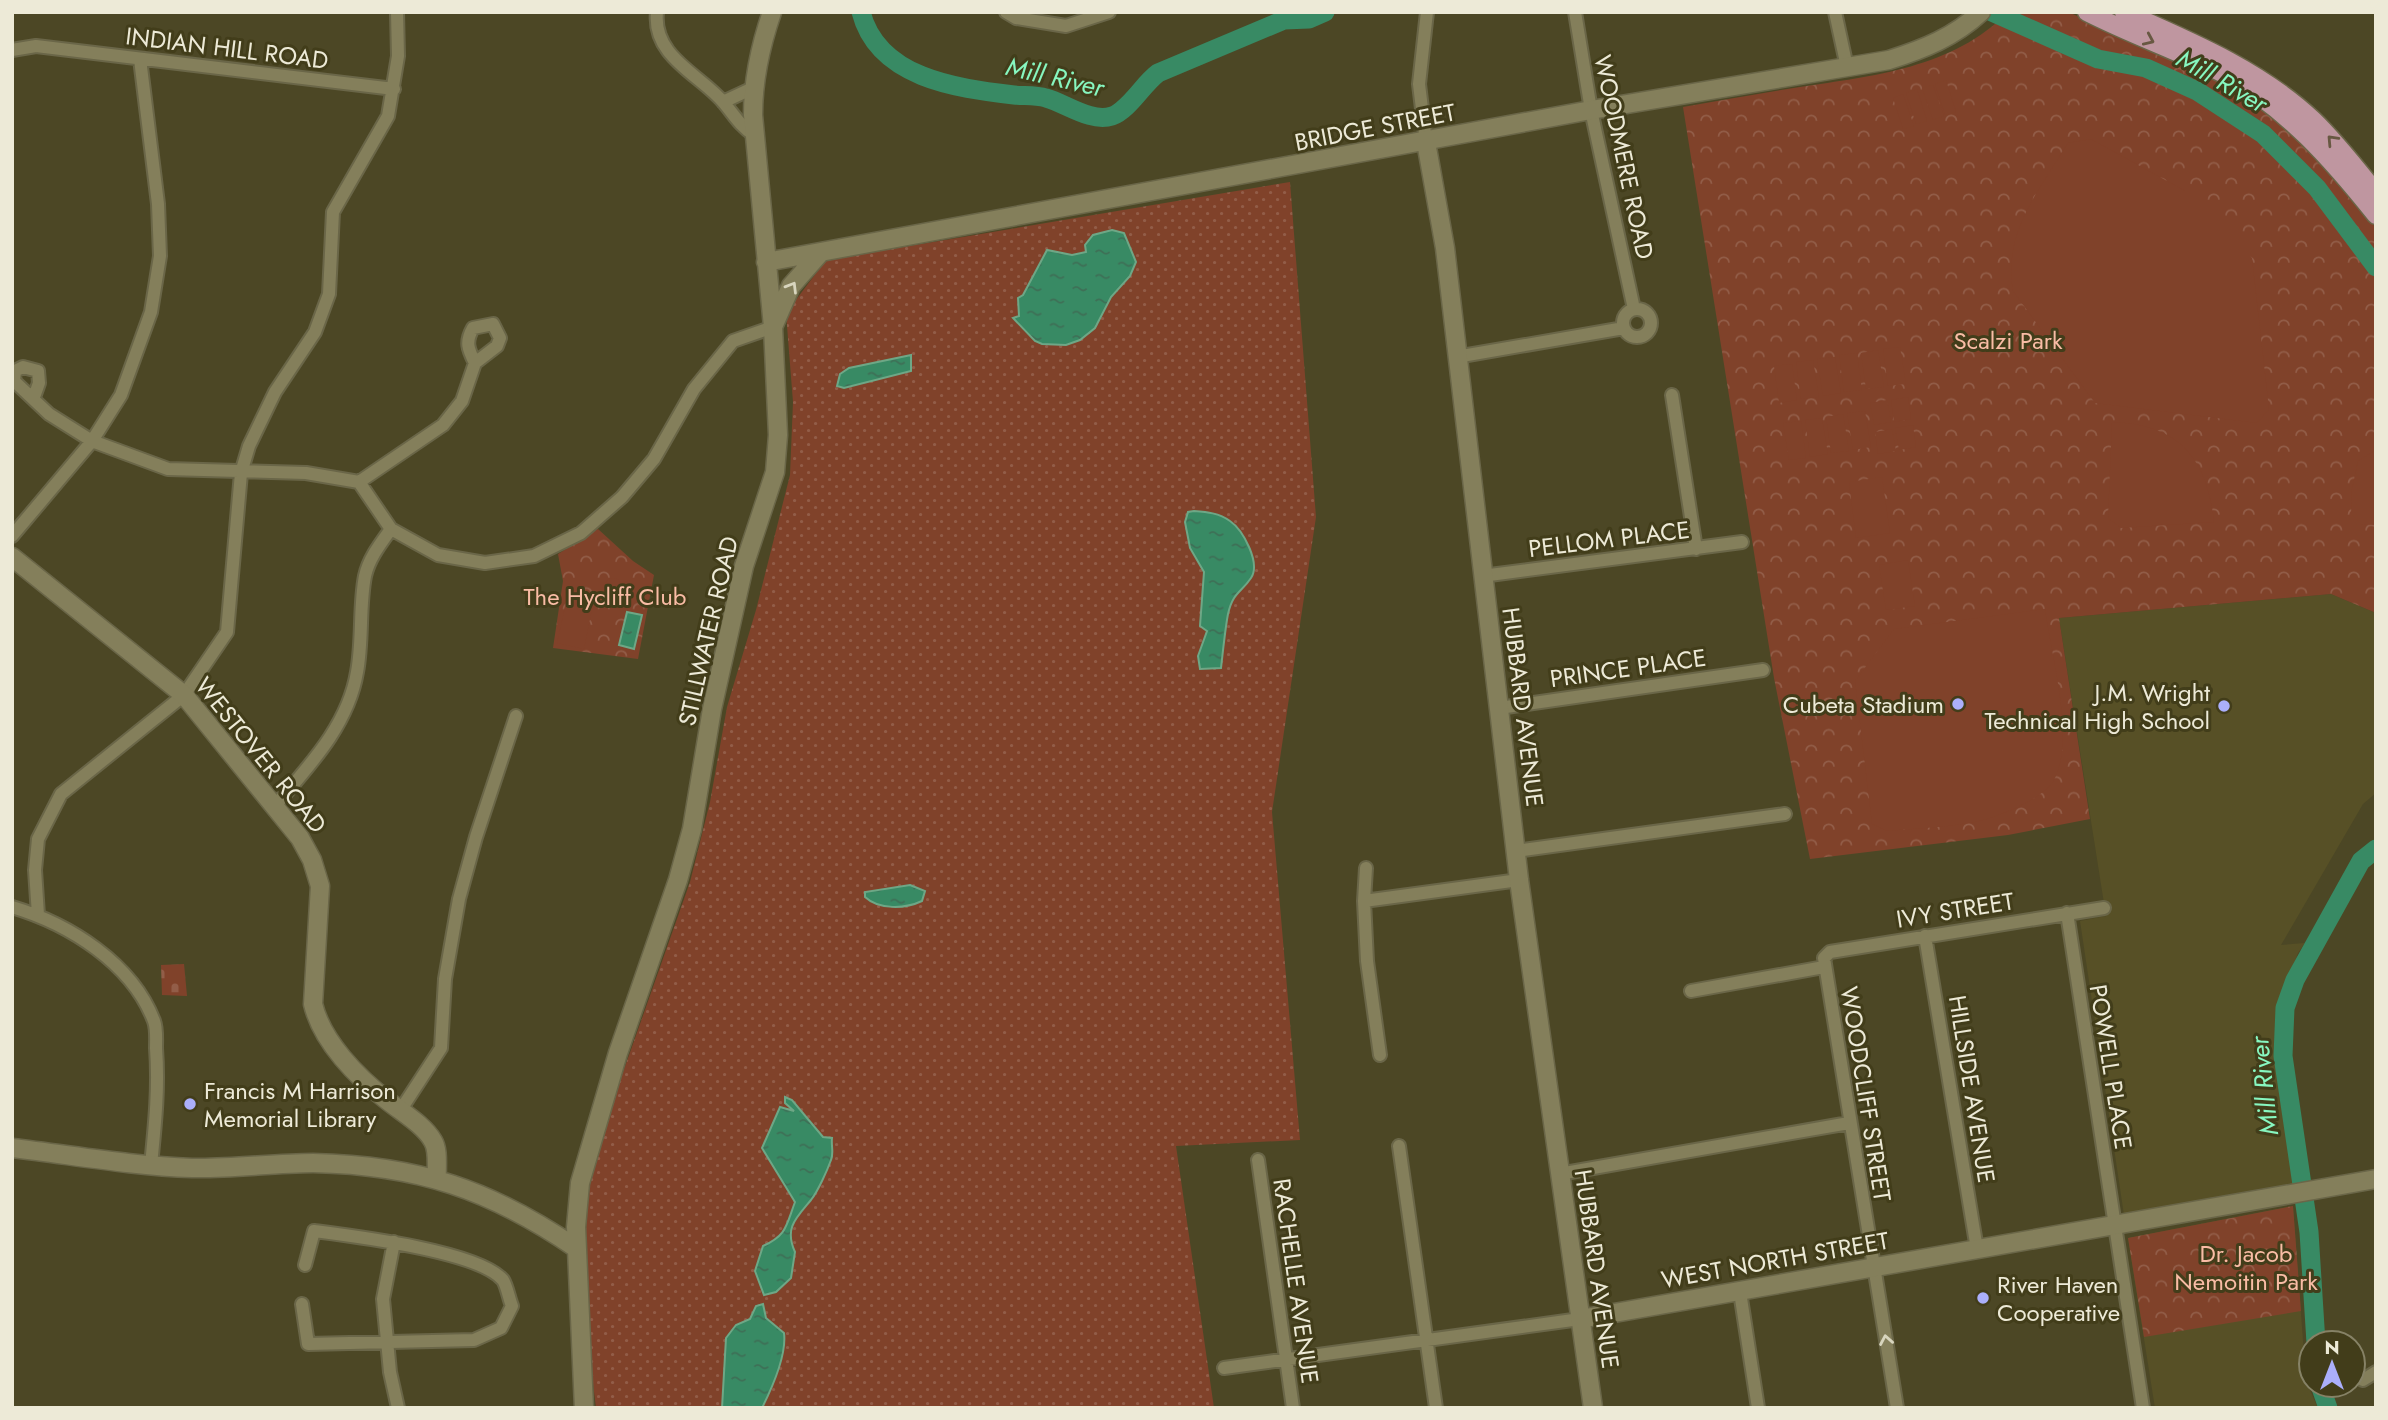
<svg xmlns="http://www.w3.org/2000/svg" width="2388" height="1420" font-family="Jost,sans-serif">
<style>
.built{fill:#575026}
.grass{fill:url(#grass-dots)}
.forest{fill:url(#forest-crowns)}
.cemetery{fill:url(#cemetery-stones)}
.pitch{fill:#80422a}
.water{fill:url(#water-ripples);stroke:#6ea786;stroke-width:2}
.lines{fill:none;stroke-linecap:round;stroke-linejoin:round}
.river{stroke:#388a64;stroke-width:19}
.street-casing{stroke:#6a6648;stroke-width:16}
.secondary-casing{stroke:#6a6648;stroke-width:21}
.primary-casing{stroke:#6a6648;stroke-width:21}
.street{stroke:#847f5b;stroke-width:12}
.secondary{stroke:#847f5b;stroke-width:18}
.primary{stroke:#bf96a0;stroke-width:18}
.oneway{stroke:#685842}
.oneway2{stroke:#d8d5be}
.poi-dot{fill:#abaffb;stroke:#423d1a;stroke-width:2.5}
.labels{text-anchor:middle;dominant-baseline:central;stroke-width:6;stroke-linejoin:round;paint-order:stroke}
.street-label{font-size:24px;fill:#edead7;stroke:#423d1a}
.park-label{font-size:24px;fill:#f9bca5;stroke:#423d1a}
.poi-label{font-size:24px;fill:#edead7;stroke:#423d1a;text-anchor:end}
.water-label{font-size:26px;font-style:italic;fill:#87f7c0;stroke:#423d1a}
</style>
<defs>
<pattern id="grass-dots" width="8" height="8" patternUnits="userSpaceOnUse" patternTransform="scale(1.75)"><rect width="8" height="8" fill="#80422a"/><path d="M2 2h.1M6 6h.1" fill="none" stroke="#925d48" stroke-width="1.8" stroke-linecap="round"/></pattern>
<pattern id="forest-crowns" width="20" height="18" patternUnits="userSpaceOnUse" patternTransform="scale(1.75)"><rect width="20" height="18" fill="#80422a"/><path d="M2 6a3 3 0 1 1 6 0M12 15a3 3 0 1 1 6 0" fill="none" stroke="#925d48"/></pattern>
<pattern id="cemetery-stones" width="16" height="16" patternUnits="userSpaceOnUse" patternTransform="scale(1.75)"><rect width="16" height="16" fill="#80422a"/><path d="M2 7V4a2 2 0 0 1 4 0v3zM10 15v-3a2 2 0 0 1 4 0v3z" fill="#925d48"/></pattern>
<pattern id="water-ripples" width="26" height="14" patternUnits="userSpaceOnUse" patternTransform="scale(1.75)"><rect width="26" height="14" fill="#388a64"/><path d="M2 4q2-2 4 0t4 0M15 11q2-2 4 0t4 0" fill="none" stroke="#3e6f56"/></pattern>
</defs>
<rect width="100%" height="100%" fill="#4c4725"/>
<!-- built -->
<path class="built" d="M2331,594L2376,613V793L2363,804L2281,945L2305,943L2298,953L2277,1009L2275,1042L2296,1184L2124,1215L2080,921L2106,916L2059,618Z
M2293,1206L2306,1381L2318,1408H2155L2128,1238Z"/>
<!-- grass -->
<path class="grass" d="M1290,182L1316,517L1272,812L1300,1140L1176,1146L1214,1408H596C586,1328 581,1243 591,1163L690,882L710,802L727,707L756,610L790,475L793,402L786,313L826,260Z"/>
<!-- forest -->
<path class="forest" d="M2008,12H2068L2219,77L2257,101L2331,167L2376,224V613L2331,594L2059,618L2090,819L2008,835L1810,859L1774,678L1683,107C1722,100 1761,93 1800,87C1873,76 1953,68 2008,12Z
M598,529L633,561L654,575L638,659L553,648L563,581L558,554Z
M2293,1206L2301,1311L2144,1337L2128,1238Z"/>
<!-- cemetery -->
<path class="cemetery" d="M184,964L187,996L162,995L161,965Z"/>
<!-- pitch -->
<path class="pitch" d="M1946,80L1956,112L1945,115L1935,84Z
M1933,85L1944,116L1933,120L1922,88Z
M1917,89L1927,121L1916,124L1906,93Z
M1903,94L1914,126L1903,129L1893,98Z
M2091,139L2185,191L2252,258L2269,409L2257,423L2095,403L2013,291C2003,231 2038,193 2068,143Z
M1900,347L1906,384L1888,386L1883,349Z
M1878,350L1884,387L1866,389L1861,353Z
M1857,353L1862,390L1844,392L1839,355Z
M1835,357L1841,393L1823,396L1817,359Z
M1813,360L1819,397L1801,399L1796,362Z
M1792,364L1797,400L1779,403L1774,366Z
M1908,397L1911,419L1894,422L1891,400Z
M1887,400L1891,422L1874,425L1870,403Z
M1865,411L1871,447L1853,450L1847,413Z
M1843,414L1849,451L1831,453L1826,417Z
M1822,418L1828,454L1810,457L1805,420Z
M1801,421L1806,458L1789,460L1783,423Z
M2112,422C2179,424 2207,458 2214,522L2121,528L2108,518Z
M1913,425L1916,447L1899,450L1895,428Z
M1892,429L1896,451L1878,454L1875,432Z
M2376,450V525L2361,524L2351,514L2352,489L2358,461Z
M1882,477L1890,533L1856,538L1849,482Z
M1908,560L1915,606L1886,610L1879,565Z
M605 586a8 8 0 1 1 16 0a8 8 0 1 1-16 0Z
M569,589L595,594L584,649L557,643Z
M2045,609C2051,655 2075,736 2055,778C2045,797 2013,810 1993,817C1966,827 1917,828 1887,831L1872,824L1855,681L1894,629Z"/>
<!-- water -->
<path class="water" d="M1112,230L1124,233L1136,262L1130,276L1111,297L1095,328L1080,340L1066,345L1042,344L1035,341L1013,318L1019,316L1018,298L1023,295L1047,250L1072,255L1086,252L1085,245L1093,235Z
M911,355V371L844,388L837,386L840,374L849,368Z
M1194,511C1207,512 1219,513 1230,521C1243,530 1261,563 1251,578C1241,593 1233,592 1228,614C1225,630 1223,651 1221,668L1200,669L1198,656L1207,631L1200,626L1204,572L1190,548L1185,522L1188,512Z
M627,612L642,615L634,649L619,645Z
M910,885L925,891L922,901C905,909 879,910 865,897V892Z
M785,1097L792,1100L823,1137L832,1138C831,1146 834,1153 831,1160C827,1171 818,1191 811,1200C796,1218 784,1228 795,1252L791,1278L776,1292L764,1295L755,1271L763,1246C787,1235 786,1226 795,1202L762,1148L780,1107L794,1111L785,1103Z
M763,1304L766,1318L784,1333C787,1356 772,1388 762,1408H722L726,1338L736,1325L750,1319L756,1306Z"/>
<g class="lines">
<!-- river -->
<path class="river" d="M861,12C878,78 955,88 1014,95C1024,96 1036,95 1046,98C1065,103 1091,123 1112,116C1129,110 1143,84 1158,73L1284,20L1309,19L1325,12
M1992,12L2098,59L2146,68L2197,91L2263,134L2317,188L2376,267
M2316,1343L2309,1232L2283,1056L2285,1008L2295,980L2361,861L2376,849
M2320,1385L2328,1408"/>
<!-- street casing -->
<g class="street-casing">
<path id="street" d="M657,12C652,57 701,75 724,103C734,115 740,126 754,135
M1006,12L1016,18L1066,26L1109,12
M1575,12L1591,110L1634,309
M1835,12L1847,67
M12,50L36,46L394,89
M723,102L753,88
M1426,142L1419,84L1427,12
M1623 323a14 14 0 1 1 28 0a14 14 0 1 1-28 0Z
M1456,357L1624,328
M1672,395L1696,549
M34,397L39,383L38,371L23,367L15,371L14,381L49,414L92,441L168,469L306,473L359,482L391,529L438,555L485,563L534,556L581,533L622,497L654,459L694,389L733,341L773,327
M359,482L443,425L462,401L475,363L497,346L500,338L493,324L473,328C465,342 468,349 475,363
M12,536L92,441L121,395L151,312L160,256L158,204L140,59
M1482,576L1742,542
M1499,708L1763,670
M274,807C308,767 348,726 357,672C363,640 359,607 365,576C369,558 381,543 391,529
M1516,851L1785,814
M1366,868L1364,901L1519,880
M1364,901L1367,961L1380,1055
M12,907C69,924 132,963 154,1021C157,1029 156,1039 156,1048C159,1088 155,1125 151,1165
M2067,913L2143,1408
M38,915L35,870L38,839L61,794L184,695L227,632L241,473L249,446L275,392L315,332L329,294L333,212L388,116L398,56L397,12
M1925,936L1977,1249
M1691,991L1824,967
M400,1111L441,1048L445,979L459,899L476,837L516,716
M1399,1146L1436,1408
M1258,1160L1293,1408
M1559,1174L1849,1123
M394,1242L383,1299L390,1372L398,1408
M1740,1292L1758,1408
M302,1304L308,1344L474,1340L501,1328L512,1306C509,1299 507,1286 503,1280C478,1251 353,1236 314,1231L305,1265
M1224,1368L1580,1319
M2363,1380L2376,1372
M1897,1408L1824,958L1830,952L2104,908"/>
</g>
<!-- secondary casing -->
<g class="secondary-casing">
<path id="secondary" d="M1426,142L1445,248L1519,880L1593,1408
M766,262L1591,110L1889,60C1924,49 1954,37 1981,12
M773,327L791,286L821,252
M12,557L184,695L300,838L312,860L320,886L313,1004C322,1042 358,1078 388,1101C403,1113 424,1125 433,1141C439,1151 436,1167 437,1179
M12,1148C72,1155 132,1166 192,1168C232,1169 273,1163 313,1163C418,1165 491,1190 576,1248
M1580,1319L2376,1179
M584,1408L576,1227L580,1183L618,1053L678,880L692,829L712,709L744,566L775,472L778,435L773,327L753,115C753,79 760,47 772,12"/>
</g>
<!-- primary casing -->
<g class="primary-casing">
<path id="primary" d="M2087,12C2132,35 2179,51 2224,74C2286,107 2333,161 2376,215
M2124,12C2190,41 2260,70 2313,120C2336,142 2356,168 2376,193"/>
</g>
<!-- street -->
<use href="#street" class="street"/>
<!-- secondary -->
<use href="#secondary" class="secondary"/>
<!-- primary -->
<use href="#primary" class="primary"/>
</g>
<!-- one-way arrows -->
<defs><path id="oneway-chevron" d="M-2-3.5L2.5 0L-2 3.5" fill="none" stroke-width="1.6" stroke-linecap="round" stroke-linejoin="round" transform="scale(1.75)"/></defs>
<g class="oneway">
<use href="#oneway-chevron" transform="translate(2149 40) rotate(24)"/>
<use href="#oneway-chevron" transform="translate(2332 140) rotate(-133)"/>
</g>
<g class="oneway2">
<use href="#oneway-chevron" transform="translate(792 287) rotate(-59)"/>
<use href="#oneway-chevron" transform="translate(1886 1340) rotate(-100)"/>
</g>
<!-- markers -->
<g class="poi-dot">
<circle cx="1958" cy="704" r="7"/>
<circle cx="2224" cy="706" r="7"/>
<circle cx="190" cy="1104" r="7"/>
<circle cx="1983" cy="1298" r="7"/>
</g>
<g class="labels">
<!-- street labels -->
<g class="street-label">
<text transform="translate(227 48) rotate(7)">INDIAN HILL ROAD</text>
<text transform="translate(1375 127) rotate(-11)">BRIDGE STREET</text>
<text transform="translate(1624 157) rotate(78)">WOODMERE ROAD</text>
<text transform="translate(1609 539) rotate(-7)">PELLOM PLACE</text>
<text transform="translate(708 631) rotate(-77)">STILLWATER ROAD</text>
<text transform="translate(1628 668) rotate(-8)">PRINCE PLACE</text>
<text transform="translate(1523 707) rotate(83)">HUBBARD AVENUE</text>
<text transform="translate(261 755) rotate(51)">WESTOVER ROAD</text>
<text transform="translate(1955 910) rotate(-9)">IVY STREET</text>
<text transform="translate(2111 1067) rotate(81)">POWELL PLACE</text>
<text transform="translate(1972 1089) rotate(81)">HILLSIDE AVENUE</text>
<text transform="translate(1866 1094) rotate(81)">WOODCLIFF STREET</text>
<text transform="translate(1775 1260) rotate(-10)">WEST NORTH STREET</text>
<text transform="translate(1597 1269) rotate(82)">HUBBARD AVENUE</text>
<text transform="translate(1296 1281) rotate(82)">RACHELLE AVENUE</text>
</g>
<!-- park labels -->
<g class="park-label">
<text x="2008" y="340">Scalzi Park</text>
<text x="605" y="596">The Hycliff Club</text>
<text x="2246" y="1253">Dr. Jacob<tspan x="2246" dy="28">Nemoitin Park</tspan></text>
</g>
<!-- poi labels -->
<g class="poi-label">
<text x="2210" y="692">J.M. Wright<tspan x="2210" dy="28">Technical High School</tspan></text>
<text x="1944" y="704">Cubeta Stadium</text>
<text x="204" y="1090" text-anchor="start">Francis M Harrison<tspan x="204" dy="28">Memorial Library</tspan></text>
<text x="1997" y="1284" text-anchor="start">River Haven<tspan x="1997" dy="28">Cooperative</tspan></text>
</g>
<!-- water labels -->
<g class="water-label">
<text transform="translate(1055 77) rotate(13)">Mill River</text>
<text transform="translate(2222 81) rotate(30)">Mill River</text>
<text transform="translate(2264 1086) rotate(-96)">Mill River</text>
</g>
</g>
<!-- border -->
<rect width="2388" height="1420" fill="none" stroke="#edead7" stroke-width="28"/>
<!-- north arrow -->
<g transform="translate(2332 1364)"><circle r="33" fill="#423d1a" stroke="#868266" stroke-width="2"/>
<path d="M0-5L12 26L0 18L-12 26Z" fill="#abaffb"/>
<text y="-10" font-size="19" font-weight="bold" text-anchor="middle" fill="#edead7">N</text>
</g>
</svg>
